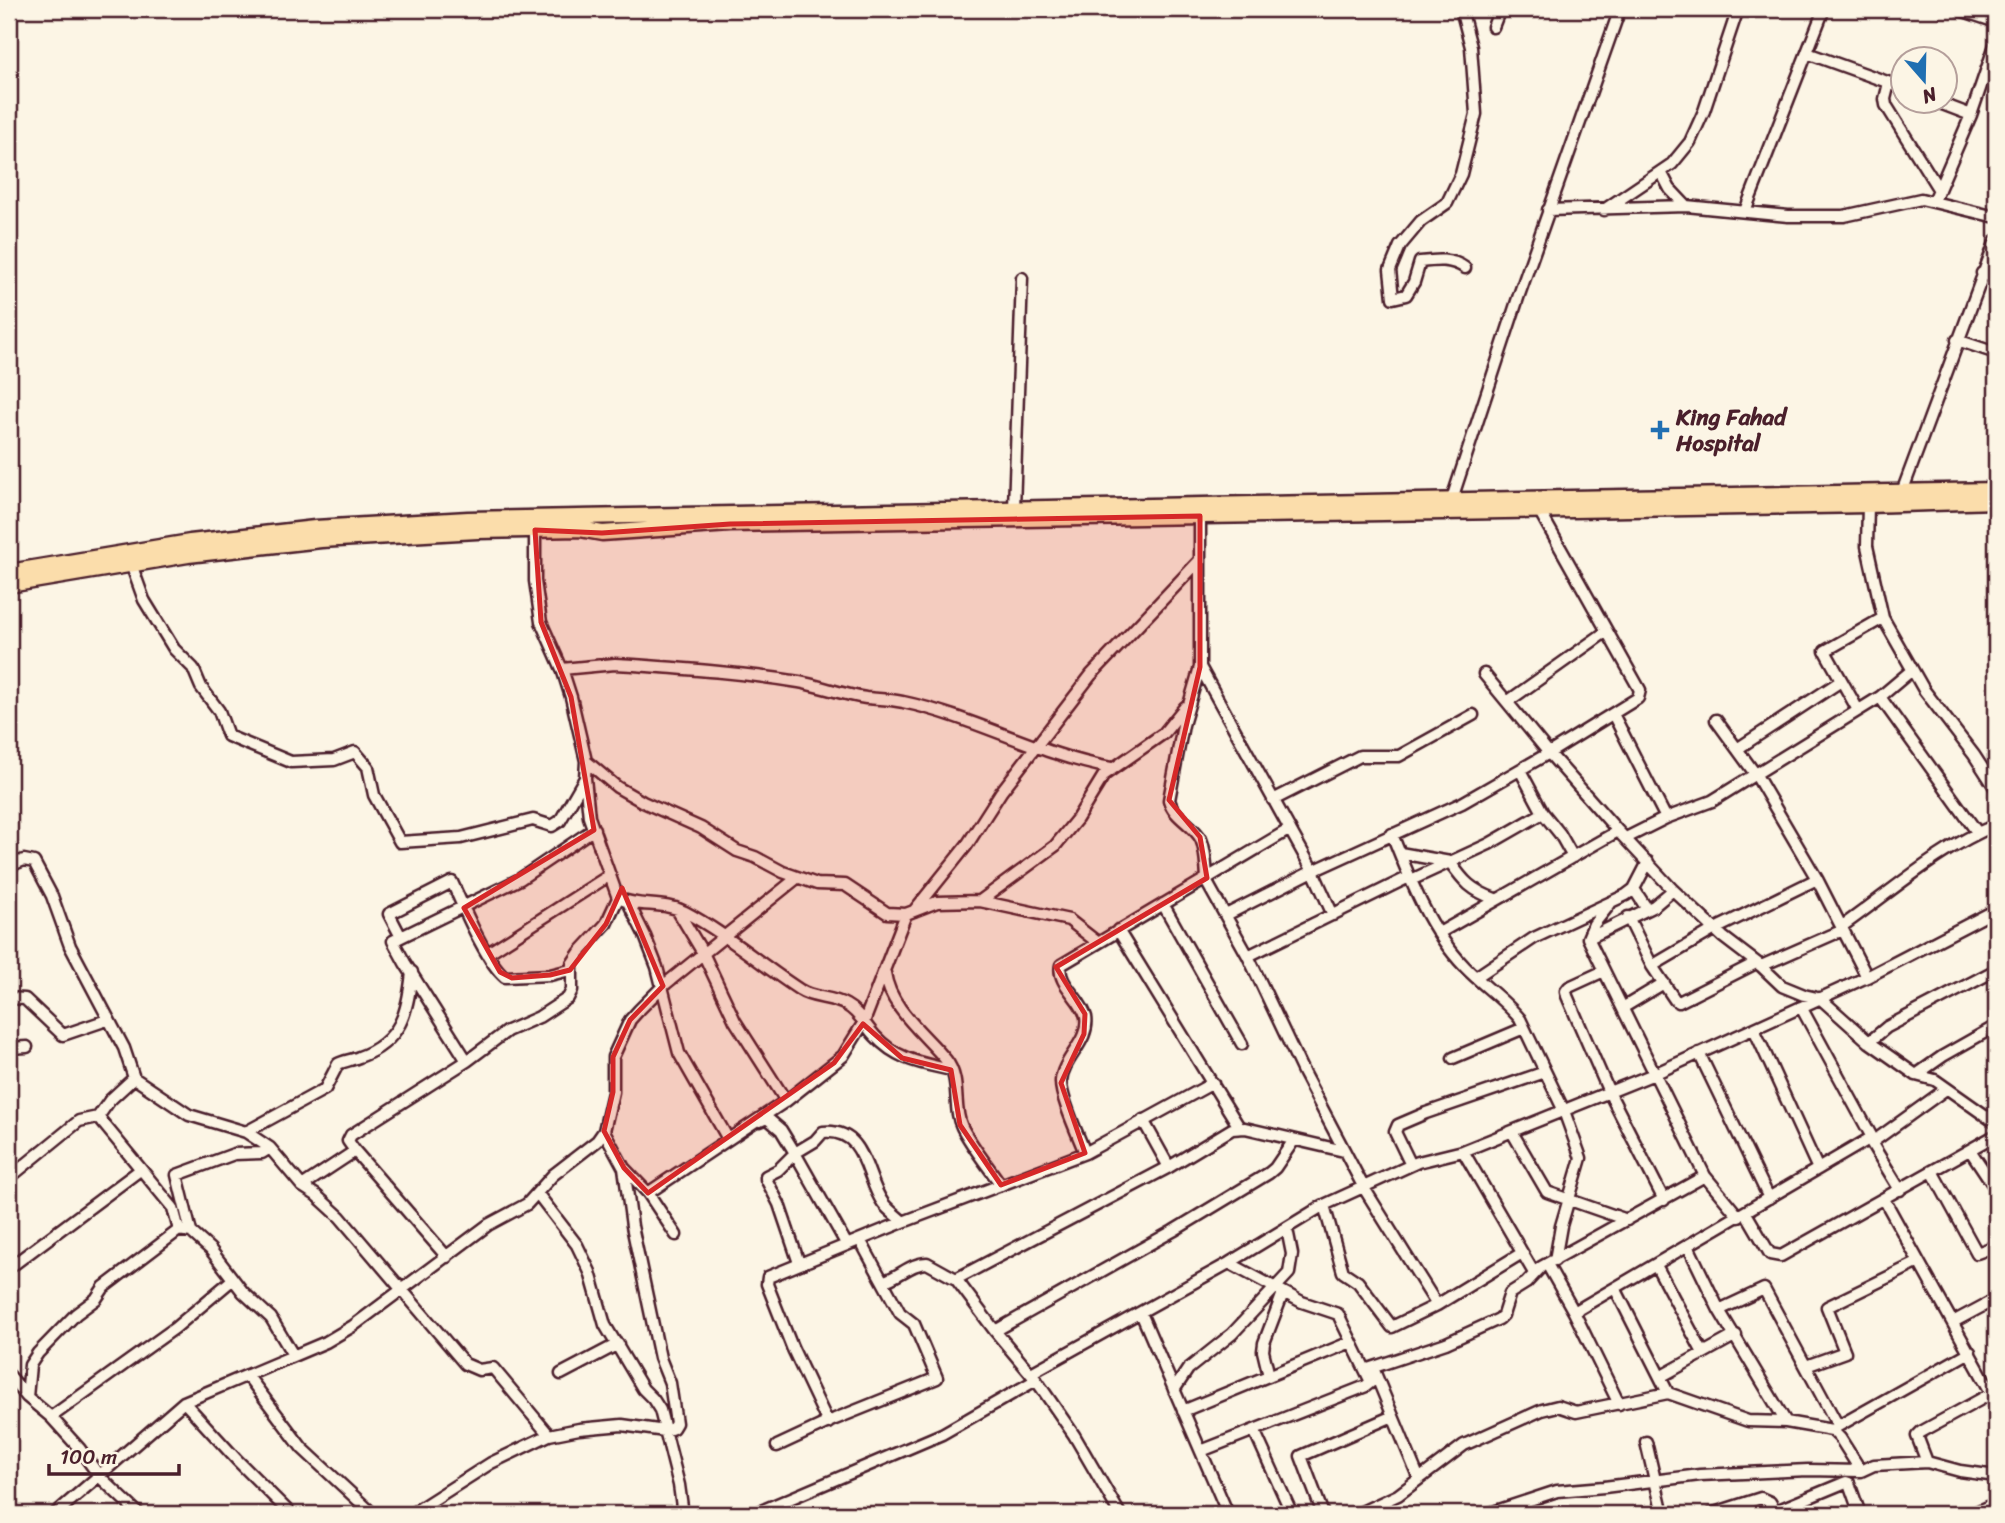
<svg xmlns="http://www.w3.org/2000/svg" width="2005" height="1523" font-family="Sriracha,sans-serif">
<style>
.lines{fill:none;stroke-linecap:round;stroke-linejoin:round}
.street-casing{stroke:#4a1f2b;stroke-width:15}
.primary-casing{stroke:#4a1f2b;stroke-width:19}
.street{stroke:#fcf5e5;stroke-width:10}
.primary{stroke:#fbddab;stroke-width:14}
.marked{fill:#d62828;fill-opacity:0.2;stroke:#d62828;stroke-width:5;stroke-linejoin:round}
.poi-dot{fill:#1f6fb2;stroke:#fcf5e5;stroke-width:2.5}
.labels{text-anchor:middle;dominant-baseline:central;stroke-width:5;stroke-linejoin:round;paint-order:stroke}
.poi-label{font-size:23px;font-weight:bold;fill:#4a1f2b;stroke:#fcf5e5;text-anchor:start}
</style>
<rect width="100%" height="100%" fill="#fcf5e5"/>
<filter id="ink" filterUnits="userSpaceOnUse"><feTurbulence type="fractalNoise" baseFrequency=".0143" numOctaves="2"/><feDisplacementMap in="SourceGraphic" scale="14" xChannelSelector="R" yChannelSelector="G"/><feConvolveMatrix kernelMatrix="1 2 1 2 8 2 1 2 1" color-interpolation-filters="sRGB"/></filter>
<g filter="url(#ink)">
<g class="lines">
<!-- street casing -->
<g class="street-casing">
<path id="street" d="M1461,9L1471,47L1476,114L1461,174L1447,203L1421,221L1400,246L1390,270L1393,298L1406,295L1414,282L1420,262C1436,260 1451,258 1465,268
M1957,9L1996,22
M1493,27L1500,9
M1807,53L1904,88
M1889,83L1885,99L1886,105L1939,190
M1937,102L1971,115
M1661,172L1670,189L1686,206
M1934,201L1971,115L1996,42
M1548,210L1686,206L1788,216H1844L1921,199L1996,217
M1604,210L1672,164L1690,142L1704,111L1738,9
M1745,211L1824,9
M1982,273L1996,278
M1957,340L1996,353
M1902,492L1996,240
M1450,505L1519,295L1620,9
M1868,505L1867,546L1883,618L1924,690L1974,755L1996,789
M1014,508L1022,278
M1200,516V667L1183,725L1169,800C1174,818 1192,823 1201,839C1206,850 1206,866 1207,878
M131,564L144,600L174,649L193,668L201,687L219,711L228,736L291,762L334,760L355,752L368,767L374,795L400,842L461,838L533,820L552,826L560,821L585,778
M1200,667L1313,871L1333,915
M562,669L615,664L634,665C689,669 744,673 799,682C821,686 843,695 866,698C878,699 891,699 903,702C975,717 1039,755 1111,768
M1484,674L1549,753L1618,831L1673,890L1723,937L1761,966L1782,986L1804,995L1821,999L1869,1042L1916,1075L1935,1080L1996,1123
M1880,697L1977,832
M1507,702L1607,631
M1858,710L1825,651L1883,618
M1613,714L1666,818
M1716,720L1756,775L1817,879L1867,977
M1737,749L1841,681
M586,761L617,787L643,802L701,828L737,851L755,857L783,872L817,884L845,885L887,913L906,914L937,902L980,901L1069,920L1097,942
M1520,770L1543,813L1560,834L1573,857
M1273,800L1360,756H1399L1473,715
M1392,834C1410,880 1430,931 1465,967C1482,985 1504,999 1520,1019L1564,1111L1581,1158L1561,1226L1555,1260
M1626,838L1666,818L1712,801L1880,697L1912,670
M1400,853L1450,862C1464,882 1471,890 1495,899
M9,866L24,860L34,862L52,896L70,946L124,1048L134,1078L189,1115L246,1132L270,1148L302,1186L316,1195L340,1217L465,1364L479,1370L493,1368L549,1435
M1205,879L1248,956L1304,1074L1364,1188L1437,1305
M1411,880L1489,844L1543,813
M1634,889L1647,909
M618,898C639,908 663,901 685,912C727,934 761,965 800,990C813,999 832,996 846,1005C859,1012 865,1025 875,1036C897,1060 921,1063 951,1070
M980,901L1055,846L1077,819L1104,775L1164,733L1185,707
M628,902L645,936L657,967L679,1053L728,1139
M1163,904L1242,1044
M1610,904L1594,924L1588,938L1705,1176L1739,1217
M676,908L703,953L735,1021L786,1101
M914,911L967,845L1001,792L1091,675L1200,560
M1226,915L1313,871L1462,803L1549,753L1638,698L1640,690L1539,510
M1628,917L1652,966L1675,1000L1679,1002L1756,963
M1841,927C1891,892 1939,848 1996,825
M1118,930L1239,1127
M1439,933L1618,831
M401,937L520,879L594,829
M1589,938L1654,906L1673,890
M488,953L610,875
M1248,956L1409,877
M1652,966L1715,929L1817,879
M1761,966L1843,930
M1604,971L1569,987L1566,991L1567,996L1609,1092L1664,1200
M885,973C890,1009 925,1034 946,1060C962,1080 952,1108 962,1127C972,1147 988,1166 1001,1185
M1476,977L1534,938L1626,895L1634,889L1648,862
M9,998L25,999L63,1035L107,1020
M1624,1007L1664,983
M1801,1007L1874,1141
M1754,1029L1818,1169
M1869,1042L1887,1027L1996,970
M9,1048L27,1047
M1699,1053L1769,1198
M1453,1058L1524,1028
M467,1061L405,963L393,941L401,937L389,914L452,882C463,906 486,962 505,977L550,975L570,970
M1916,1075L1943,1056L1996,1026
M134,1078L110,1100L98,1117L173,1208L179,1230
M1143,1120L1169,1167
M760,1121L767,1118L781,1130L795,1153L778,1170L766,1176V1179L779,1204L799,1263
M604,1131L624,1168L648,1193L676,1235
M246,1132L325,1089L338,1064C344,1061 352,1060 359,1057C401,1042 408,1012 412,972
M1512,1132L1547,1192L1627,1220
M1869,1139L1900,1190
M270,1148L262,1153L234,1154L177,1175L191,1232L210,1249L243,1292L271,1318L293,1355
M1970,1150L1996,1189
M355,1151L348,1141L351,1135L467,1061L507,1031L539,1017L568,998L572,990V964L580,952L606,924L618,898L589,817L585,778L586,761L571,697L562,669L541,622L535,581V530
M1463,1151L1534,1273
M1085,1153C1079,1137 1060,1097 1061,1081C1063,1058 1090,1041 1086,1017C1082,999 1056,983 1061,965L1290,829
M1411,1165L1395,1132L1398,1125L1426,1113L1545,1072
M1932,1171L1977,1253L1996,1246
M9,1178L79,1121L98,1117
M302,1186L355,1151L447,1257
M537,1193L577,1245L590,1272L605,1325L643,1389L653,1399L660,1410L679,1485L683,1514
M648,1193L786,1101L843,1056L864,1022L906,914
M1884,1199L1996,1401
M1324,1205L1343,1272L1358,1282L1392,1327L1437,1305L1522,1253
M1746,1213L1770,1254L1781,1256L1996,1135
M847,1245L795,1153L815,1141L823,1132C867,1128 865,1178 883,1203C888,1210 897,1216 903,1222
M1688,1246L1719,1310L1786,1422
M1547,1264L1574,1312L1619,1404
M1656,1265L1703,1353
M9,1268L140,1170
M956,1279L1169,1167L1232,1129L1245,1128L1344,1151
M884,1281C899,1277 911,1263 927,1263L956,1279L995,1331L1036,1380L1074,1435L1120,1514
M1615,1288L1668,1393
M1719,1310L1764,1289L1838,1426
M1574,1312L1869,1139L1874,1141L1946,1089
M1141,1313L1228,1514
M1953,1322L1996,1299
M995,1331L1173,1231L1269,1173L1275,1168L1294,1140
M1806,1366L1845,1352L1827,1307L1919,1262
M1373,1368L1419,1479
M1365,1370L1446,1343L1499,1319L1503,1315L1510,1293L1526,1283L1541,1267L1705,1176
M1031,1373L1229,1263L1324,1205L1418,1162L1463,1151L1654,1074L1867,977L1996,910
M561,1374L618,1344
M9,1375L27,1397L51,1417L79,1448L100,1477L139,1514
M247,1375L302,1448L373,1514
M1269,1376L1263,1351L1264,1343L1283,1293
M1660,1377L1736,1335
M1174,1390L1188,1369L1232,1334L1289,1273L1292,1254L1287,1229
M27,1397L30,1365L38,1353L76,1314L96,1299L104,1287L179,1230L191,1232
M184,1402L237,1460L291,1514
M1183,1411L1351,1342
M51,1417L175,1328L232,1280
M828,1423L792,1347L767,1284L768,1277L903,1222L1085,1153L1213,1083
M1833,1429L1970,1352
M1254,1430L1292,1514
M1646,1442L1663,1514
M777,1446L835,1419L937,1378L914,1324L900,1313L860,1240
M1201,1451L1366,1386L1371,1382L1338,1314L1302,1302L1229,1263
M1927,1462L1917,1436L1921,1432L1996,1391
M1776,1511L1846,1482L1849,1483L1860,1514
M55,1514L184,1402L326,1342L353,1326L488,1225L527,1204L553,1175L597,1141L604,1131L613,1092V1057L630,1020L639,1010L663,986L797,878
M411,1514L491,1463L549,1435L579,1429L622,1425L665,1431L673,1428L676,1423L670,1383L660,1358L632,1226L624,1168
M754,1514L942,1434L1036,1380
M1323,1514L1301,1456L1393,1416
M1357,1514L1398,1495L1464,1445L1542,1410L1558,1406L1576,1412L1668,1393L1748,1421L1786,1422L1832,1430L1840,1438L1861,1471
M1487,1514L1557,1491L1604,1487L1700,1475L1808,1470L1861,1471L1874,1465L1927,1462L1960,1471L1996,1476
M1711,1514L1761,1498L1770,1502L1777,1514
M1971,1514L1996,1503"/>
</g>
<!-- primary casing -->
<g class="primary-casing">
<path id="primary" d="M9,572L190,542L315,528L468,519L1996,490
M9,585L188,555L321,540L477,531L580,529L602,533L730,524L1868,505L1996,501"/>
</g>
<!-- street -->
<use href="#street" class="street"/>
<!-- primary -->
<use href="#primary" class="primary"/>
</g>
</g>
<!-- marked area -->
<path class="marked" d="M1200,516V667L1169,800L1200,837L1207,878L1056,967L1085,1014L1084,1034L1061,1083L1085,1153L1001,1185L960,1125L951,1070L902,1058L863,1024L834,1063L648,1193L624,1168L604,1131L613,1092V1057L630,1020L663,986L622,888L606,924L570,970L550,975L512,978L500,972L464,908L594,830L571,697L541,622L535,530L602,533L730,524Z"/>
<!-- markers -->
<path class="poi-dot" d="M1656.5 419.5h7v7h7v7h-7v7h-7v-7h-7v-7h7z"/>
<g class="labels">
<!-- poi labels -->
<g class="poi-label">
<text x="1676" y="417">King Fahad<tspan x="1676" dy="26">Hospital</tspan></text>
</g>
</g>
<!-- margin -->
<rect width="2005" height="1523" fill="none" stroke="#fcf5e5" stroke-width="35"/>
<rect x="18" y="18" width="1970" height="1488" fill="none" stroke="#4a1f2b" stroke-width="2.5" filter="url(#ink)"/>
<!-- north arrow -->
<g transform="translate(1924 80) rotate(160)"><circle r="33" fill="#fcf5e5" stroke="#b59f9b" stroke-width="2"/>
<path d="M0-5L12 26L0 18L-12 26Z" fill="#1f6fb2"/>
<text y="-10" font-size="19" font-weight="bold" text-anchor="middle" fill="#4a1f2b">N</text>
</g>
<!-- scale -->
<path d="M49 1464v10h130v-10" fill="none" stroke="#4a1f2b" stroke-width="3.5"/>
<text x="60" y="1464" font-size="21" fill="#4a1f2b" stroke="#fcf5e5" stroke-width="5" paint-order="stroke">100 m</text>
</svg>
